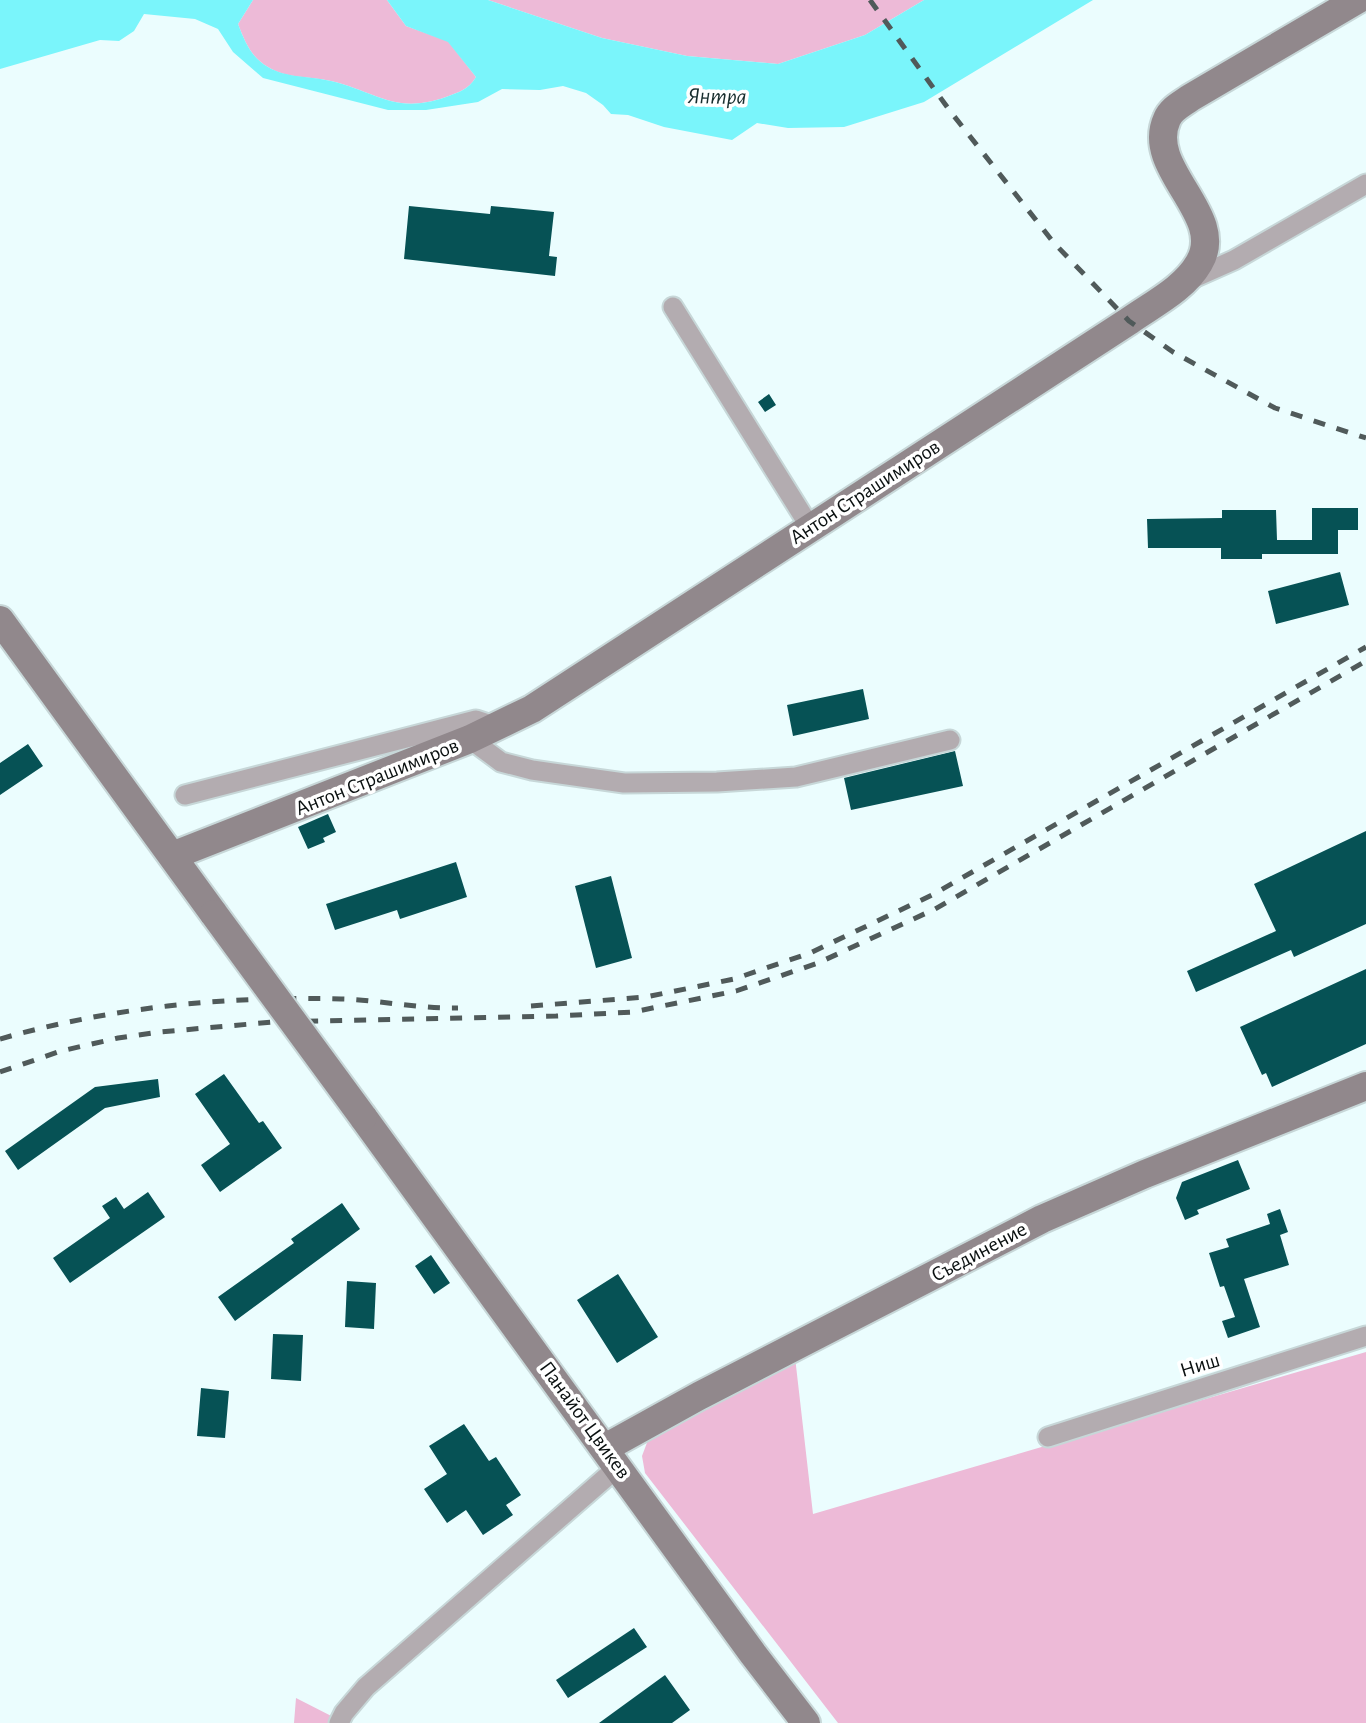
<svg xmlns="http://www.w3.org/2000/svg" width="1366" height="1723" font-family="'Alegreya Sans',sans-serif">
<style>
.green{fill:#edbad7}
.water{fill:#7af5fb}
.building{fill:#065255}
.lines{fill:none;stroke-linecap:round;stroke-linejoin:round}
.street-casing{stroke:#c7d7d8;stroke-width:23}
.secondary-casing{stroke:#c7d7d8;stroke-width:32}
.street{stroke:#b3acb0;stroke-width:19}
.secondary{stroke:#91888c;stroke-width:28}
.rail{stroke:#505a5a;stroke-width:5;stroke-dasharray:12 12;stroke-linecap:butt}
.secondary-bridge-casing{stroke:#c7d7d8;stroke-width:32;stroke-linecap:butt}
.secondary-bridge{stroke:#91888c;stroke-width:28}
.labels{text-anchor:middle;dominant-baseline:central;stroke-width:7;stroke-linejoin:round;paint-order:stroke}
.street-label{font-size:21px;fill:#090f0f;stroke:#fff}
.water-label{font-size:23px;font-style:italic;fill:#182e2f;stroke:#fff}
</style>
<rect width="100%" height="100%" fill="#ebfdfe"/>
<!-- green -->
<path class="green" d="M253,0H387L406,26L448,41L476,77C468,90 459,92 446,97C395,115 377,92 331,81C311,76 286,79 268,67C251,57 245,42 238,24Z
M488,0H924L865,35L778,64L687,56L602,38Z
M1366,1352V1723H838L645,1473L642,1456L648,1440L795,1357L813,1514Z
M296,1698L345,1723H294Z"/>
<!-- water -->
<path class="water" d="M0,0H253L238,24C245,42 251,57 268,67C286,78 311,76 331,81C377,92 395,115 446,97C459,92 468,90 476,77L448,42L406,26L387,0H488L602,38L687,56L778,64L865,35L924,0H1093L924,102L844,127L788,128L757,123L732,140L664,127L628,115L611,114L603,105L586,93L563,86L540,90L502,89L478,102L426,110H388L263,78L233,52L218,29L195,19L144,14L134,31L119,41L100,40L0,69Z"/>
<!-- building -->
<path class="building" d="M409,206L490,214L491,206L554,212L549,256L557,257L555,276L404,259Z
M769,394L776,405L765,412L758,402Z
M1312,508H1358V530H1338V554H1262V559H1221V548H1148L1147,519L1222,518V510H1276L1277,540H1312Z
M1340,572L1349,605L1276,624L1268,591Z
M863,689L869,719L793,736L787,705Z
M28,744L43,766L0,795V763Z
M955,751L963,786L851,810L844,778Z
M328,814L336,832L323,838L325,842L308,849L298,827Z
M1366,831V924L1294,957L1291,950L1196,992L1187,971L1276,931L1254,884Z
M456,862L467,897L400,919L397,910L335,930L326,904Z
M611,876L632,958L596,968L575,886Z
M1366,969V1044L1272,1087L1266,1073L1262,1075L1240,1027Z
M224,1074L259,1123L263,1121L282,1148L220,1192L201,1165L230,1144L195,1094Z
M158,1079L160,1097L105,1108L18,1170L5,1151L95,1087Z
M1238,1160L1250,1189L1197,1210L1199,1214L1185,1220L1176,1198L1182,1182Z
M148,1192L165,1217L70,1283L53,1258L110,1218L102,1206L116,1197L124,1209Z
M342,1203L360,1229L235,1321L218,1297L294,1243L291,1239Z
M1280,1209L1288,1232L1280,1235L1289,1265L1244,1279L1260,1327L1228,1338L1222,1321L1235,1317L1224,1286L1220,1287L1209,1253L1229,1247L1226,1239L1270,1224L1267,1214Z
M431,1255L450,1283L434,1294L415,1266Z
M618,1274L658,1337L617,1363L577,1300Z
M347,1281L376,1283L374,1329L345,1327Z
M273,1334L303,1335L301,1381L271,1379Z
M201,1388L229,1391L225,1438L197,1436Z
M464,1424L489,1461L496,1457L521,1495L506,1505L513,1515L483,1535L466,1510L447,1523L424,1489L447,1474L429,1446Z
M634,1628L647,1647L568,1698L556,1680Z
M665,1675L690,1710L672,1723H599Z"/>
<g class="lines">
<!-- street casing -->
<g class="street-casing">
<path id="street" d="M1189,280L1234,260L1366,184
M673,307L810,527
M470,739L501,762L532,770L624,783L717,782L796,777L950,740
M185,795L476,720L497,727
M1048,1437L1366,1336
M339,1723L344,1713L366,1687L619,1466"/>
</g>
<!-- secondary casing -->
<g class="secondary-casing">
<path id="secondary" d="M0,620L214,914
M172,856L470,739L532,709L1129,321C1153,304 1184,289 1199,263C1228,215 1144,169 1167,119C1171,109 1182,104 1190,98L1357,0
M363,1117L753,1654L806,1723
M605,1448L699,1396L1042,1219L1145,1174L1366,1086"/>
</g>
<!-- street -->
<use href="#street" class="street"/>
<!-- secondary -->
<use href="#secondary" class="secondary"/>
<!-- rail -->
<path class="rail" d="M870,0L950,111L1054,243L1129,321L1173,352L1275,408L1366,438
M531,1006L646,997L734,979L810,953L932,895L1366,647
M0,1039C112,1007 225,996 341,999C380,1000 419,1009 458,1008
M0,1072L61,1051L118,1038L160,1032L273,1022L556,1016L633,1012L736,991L818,963L935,909L1366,661"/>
<!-- secondary-bridge casing -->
<g class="secondary-bridge-casing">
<path id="secondary-bridge" d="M214,914L363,1117"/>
</g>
<!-- secondary-bridge -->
<use href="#secondary-bridge" class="secondary-bridge"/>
</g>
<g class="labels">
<!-- street labels -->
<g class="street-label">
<text transform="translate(865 492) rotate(-33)">Антон Страшимиров</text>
<text transform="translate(377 777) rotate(-22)">Антон Страшимиров</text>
<text transform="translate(979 1252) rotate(-28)">Съединение</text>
<text transform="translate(1200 1365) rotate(-17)">Ниш</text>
<text transform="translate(585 1420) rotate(54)">Панайот Цвикев</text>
</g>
<!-- water labels -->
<g class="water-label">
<text transform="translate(717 97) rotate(1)">Янтра</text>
</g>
</g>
</svg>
